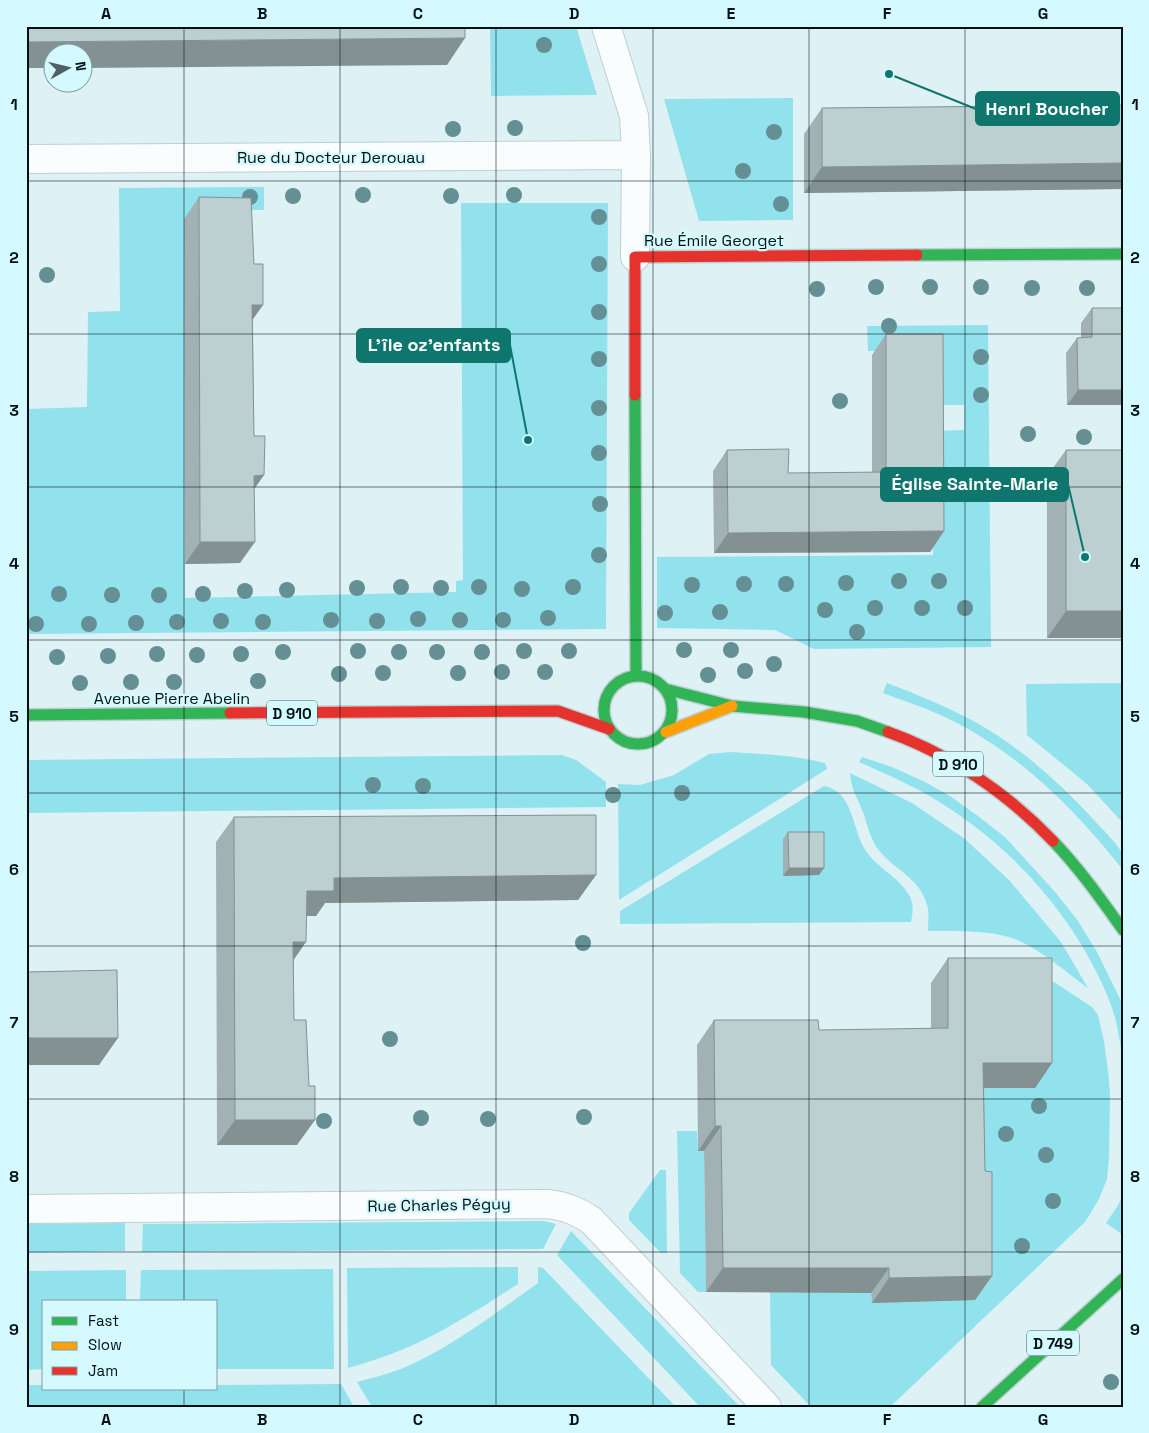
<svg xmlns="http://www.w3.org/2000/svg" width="1149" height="1433" font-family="'Space Grotesk',sans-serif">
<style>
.green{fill:#91e2ec}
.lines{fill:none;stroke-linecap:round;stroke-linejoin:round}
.street-casing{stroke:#becfd2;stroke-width:30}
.fast-casing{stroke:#becfd2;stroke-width:14}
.slow-casing{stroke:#becfd2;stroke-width:14}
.jam-casing{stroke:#becfd2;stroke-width:14}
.street{stroke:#fafdfe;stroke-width:28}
.fast{stroke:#30b455;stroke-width:11}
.slow{stroke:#ff9f0a;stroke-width:11}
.jam{stroke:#e5322d;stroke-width:11}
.tree{fill:#648f94}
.wall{fill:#a2b2b4}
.shaded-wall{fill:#849192}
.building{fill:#bccfd1;stroke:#849192}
.grid{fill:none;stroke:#021113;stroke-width:1;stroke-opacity:0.55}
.labels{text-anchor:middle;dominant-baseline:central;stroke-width:4.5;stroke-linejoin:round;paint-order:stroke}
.shield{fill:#d4faff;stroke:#41575a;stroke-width:1}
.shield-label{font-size:15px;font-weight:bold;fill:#021113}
.street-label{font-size:16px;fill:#021113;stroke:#d4faff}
.leader{fill:none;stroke:#0f766e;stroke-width:2}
.callout-dot{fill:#0f766e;stroke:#d4faff;stroke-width:2}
.callout{fill:#0f766e;stroke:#0f766e;stroke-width:2}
.callout-label{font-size:18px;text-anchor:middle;font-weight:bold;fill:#fff}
.neatline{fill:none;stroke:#021113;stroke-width:2}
.grid-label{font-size:16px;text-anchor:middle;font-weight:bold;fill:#021113}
</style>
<rect width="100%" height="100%" fill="#def2f5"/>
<!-- green -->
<path class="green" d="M490,26H576L597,95L491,96Z
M793,98V220L699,221L664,99Z
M264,187V210H245L184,219L185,598L456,592V581L463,580L461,203H608L606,629L26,634V409L87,407L88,312L120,311L119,188Z
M988,325L991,647L814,649L775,630L657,628V557L933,555V431L964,430V405H933V351H868L867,326Z
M887,683C918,695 948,707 977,723C1021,748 1060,783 1094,820C1100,827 1121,847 1123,855C1124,859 1123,866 1123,870C1074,808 1019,753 947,718C926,708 904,701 883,693Z
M1123,683V823L1087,784L1027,735L1026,684Z
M730,752C762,754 794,755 825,763L827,769L619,900L618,784L640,785L674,775L709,754Z
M562,755L576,760L606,782V807L26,813V760Z
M862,757L892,767L923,781L950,796L978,816L1006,838L1056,893L1078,921L1097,952L1123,1005V1063C1121,1049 1119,1035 1116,1021C1112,1005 1105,990 1098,975C1064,906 1009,846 944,805C917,787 888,775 859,762Z
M850,773L912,803L965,839L1009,880L1061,942L1088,988C1066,972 1034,944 1009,937C983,930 955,931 928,931C928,924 929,915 928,908C920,876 894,871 877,848C870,837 867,824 863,812C857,797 851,789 850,773Z
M824,786C854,791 852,831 866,851C877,868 899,877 909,895C914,904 913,912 911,922L620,924V911Z
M1054,982L1092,1007L1098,1015L1104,1041L1108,1071L1110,1093L1109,1157L1107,1179L1099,1199L1085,1222L890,1407H811L771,1365L770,1292L871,1293L872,1303L966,1088L1035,983Z
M677,1131H697L698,1150L704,1151L706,1292H698L680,1273Z
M660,1170H666L667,1253H661L629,1220V1213Z
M1123,1195V1235L1106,1223L1117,1207Z
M544,1221L556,1224L543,1249L142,1252L143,1224Z
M125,1223V1251L26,1253V1224Z
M571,1231L740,1407H700L557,1255Z
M518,1267V1284C497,1297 477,1311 455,1323C422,1343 385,1358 348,1368L347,1268Z
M538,1267L543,1268L676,1407H372L357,1382C372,1378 387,1374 401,1369C451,1348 494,1314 538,1283Z
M333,1269L334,1369H216V1302H140L141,1270Z
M126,1270V1302H44V1369L26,1370V1271Z
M341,1384L354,1407H347V1405L26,1407V1385H44V1389H216V1385Z"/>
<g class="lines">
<!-- street casing -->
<g class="street-casing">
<path id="street" d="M606,26L634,116L636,155L635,257
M26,159L636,155
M26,1209L547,1204C565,1206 575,1210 591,1220L767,1407"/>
</g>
<!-- fast casing -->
<g class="fast-casing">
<path id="fast" d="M917,255L1123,254
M635,395L636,676
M604 710a34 34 0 1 1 68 0a34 34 0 1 1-68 0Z
M665,689L732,706L804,712L857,721L888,732
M26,715L230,713
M1053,841C1079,868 1101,899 1123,930
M982,1407L1123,1279"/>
</g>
<!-- slow casing -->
<g class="slow-casing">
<path id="slow" d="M666,732L732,706"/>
</g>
<!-- jam casing -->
<g class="jam-casing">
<path id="jam" d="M635,395V257L917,255
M230,713L558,711L609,729
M888,732C950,754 1007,793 1053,841"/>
</g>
<!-- street -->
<use href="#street" class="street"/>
<!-- fast -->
<use href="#fast" class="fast"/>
<!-- slow -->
<use href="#slow" class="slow"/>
<!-- jam -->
<use href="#jam" class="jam"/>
</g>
<!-- trees -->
<g class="tree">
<circle cx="544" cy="45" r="8"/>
<circle cx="515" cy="128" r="8"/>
<circle cx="453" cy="129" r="8"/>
<circle cx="774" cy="132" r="8"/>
<circle cx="743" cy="171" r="8"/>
<circle cx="363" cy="195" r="8"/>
<circle cx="514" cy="195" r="8"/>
<circle cx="293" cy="196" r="8"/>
<circle cx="451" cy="196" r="8"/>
<circle cx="250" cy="197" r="8"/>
<circle cx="781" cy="204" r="8"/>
<circle cx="599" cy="217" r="8"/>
<circle cx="599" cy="264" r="8"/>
<circle cx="47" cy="275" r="8"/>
<circle cx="876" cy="287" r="8"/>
<circle cx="930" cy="287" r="8"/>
<circle cx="981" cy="287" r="8"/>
<circle cx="1032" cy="288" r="8"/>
<circle cx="1087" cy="288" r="8"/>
<circle cx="817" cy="289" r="8"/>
<circle cx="599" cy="312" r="8"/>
<circle cx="889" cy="326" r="8"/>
<circle cx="981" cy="357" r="8"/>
<circle cx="599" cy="359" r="8"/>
<circle cx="981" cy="395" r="8"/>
<circle cx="840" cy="401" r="8"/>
<circle cx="599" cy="408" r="8"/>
<circle cx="1028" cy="434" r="8"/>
<circle cx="1084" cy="437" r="8"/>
<circle cx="599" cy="453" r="8"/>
<circle cx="600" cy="504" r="8"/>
<circle cx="599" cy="555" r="8"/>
<circle cx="899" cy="581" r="8"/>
<circle cx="939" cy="581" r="8"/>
<circle cx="846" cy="583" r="8"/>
<circle cx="744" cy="584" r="8"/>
<circle cx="786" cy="584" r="8"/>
<circle cx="692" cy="585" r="8"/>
<circle cx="401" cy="587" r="8"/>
<circle cx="479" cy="587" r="8"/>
<circle cx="573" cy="587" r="8"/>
<circle cx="357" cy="588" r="8"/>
<circle cx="441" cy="588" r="8"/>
<circle cx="522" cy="589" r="8"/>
<circle cx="287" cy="590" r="8"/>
<circle cx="245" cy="591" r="8"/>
<circle cx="59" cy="594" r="8"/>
<circle cx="203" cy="594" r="8"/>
<circle cx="112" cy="595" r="8"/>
<circle cx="159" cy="595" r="8"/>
<circle cx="875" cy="608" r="8"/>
<circle cx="922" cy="608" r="8"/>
<circle cx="965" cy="608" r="8"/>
<circle cx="825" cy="610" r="8"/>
<circle cx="720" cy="612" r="8"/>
<circle cx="665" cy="613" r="8"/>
<circle cx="548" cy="618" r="8"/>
<circle cx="418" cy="619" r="8"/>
<circle cx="331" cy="620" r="8"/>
<circle cx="460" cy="620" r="8"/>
<circle cx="503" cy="620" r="8"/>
<circle cx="221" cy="621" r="8"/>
<circle cx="377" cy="621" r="8"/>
<circle cx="177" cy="622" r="8"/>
<circle cx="263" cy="622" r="8"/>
<circle cx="136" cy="623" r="8"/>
<circle cx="36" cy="624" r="8"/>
<circle cx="89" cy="624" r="8"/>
<circle cx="857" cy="632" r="8"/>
<circle cx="684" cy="650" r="8"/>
<circle cx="731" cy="650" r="8"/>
<circle cx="358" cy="651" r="8"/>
<circle cx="524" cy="651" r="8"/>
<circle cx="569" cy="651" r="8"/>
<circle cx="283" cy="652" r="8"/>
<circle cx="399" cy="652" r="8"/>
<circle cx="437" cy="652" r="8"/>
<circle cx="482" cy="652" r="8"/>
<circle cx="157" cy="654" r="8"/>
<circle cx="241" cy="654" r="8"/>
<circle cx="197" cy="655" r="8"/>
<circle cx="108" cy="656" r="8"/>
<circle cx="57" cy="657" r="8"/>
<circle cx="774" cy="664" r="8"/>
<circle cx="745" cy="671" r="8"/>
<circle cx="502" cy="672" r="8"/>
<circle cx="545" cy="672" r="8"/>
<circle cx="383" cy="673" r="8"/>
<circle cx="458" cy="673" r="8"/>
<circle cx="339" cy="674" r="8"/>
<circle cx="708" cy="675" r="8"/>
<circle cx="258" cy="681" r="8"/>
<circle cx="131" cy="682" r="8"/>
<circle cx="174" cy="682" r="8"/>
<circle cx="80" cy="683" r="8"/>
<circle cx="373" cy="785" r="8"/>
<circle cx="423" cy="786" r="8"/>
<circle cx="682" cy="793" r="8"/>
<circle cx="613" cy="795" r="8"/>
<circle cx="583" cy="943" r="8"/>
<circle cx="390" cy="1039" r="8"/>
<circle cx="1039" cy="1106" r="8"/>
<circle cx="584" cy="1117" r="8"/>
<circle cx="421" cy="1118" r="8"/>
<circle cx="488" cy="1119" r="8"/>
<circle cx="324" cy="1121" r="8"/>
<circle cx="1006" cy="1134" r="8"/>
<circle cx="1046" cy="1155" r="8"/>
<circle cx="1053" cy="1201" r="8"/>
<circle cx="1022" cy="1246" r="8"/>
<circle cx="1111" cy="1382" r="8"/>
</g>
<!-- wall -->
<path class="wall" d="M1123,105V189L804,193V134L822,108Z
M199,197L263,305L253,319L254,436L264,475L254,489L240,563L185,564L184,219Z
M1092,308L1123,405H1067L1066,353L1077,338H1081V323Z
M886,334L944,531L930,552L714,553L713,471L727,450L788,473H872V355Z
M1066,450L1123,638H1047V476Z
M234,817L596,875L578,900L325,903L316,916H306L294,960V1020L297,1145H217L216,842Z
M788,832L824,868L819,875L783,876V839Z
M948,958L1052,1063L1035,1088H984L985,1171L992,1276L975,1300L872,1303L871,1293L706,1292L704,1151H698L697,1045L714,1020L819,1030L931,1029V983Z"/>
<!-- shaded-wall -->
<path class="shaded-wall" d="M465,38L447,65L82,68V52H52V68H26V42Z
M1123,163V189L804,193L822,167Z
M252,305H263L248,326Z
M1078,390H1123V405H1067Z
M264,475L249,496L254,476Z
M944,531L930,552L714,553L728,533Z
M200,542H255L240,563L185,564Z
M1066,611H1123V638H1047Z
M789,868H824L819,875L783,876Z
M596,875L578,900L325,903L316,916H289L307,891L334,878Z
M293,942H306L288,968Z
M26,1038H118L99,1065H26Z
M983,1063H1052L1035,1088H966Z
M235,1120H315L297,1145H217Z
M715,1126H721L704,1151H698Z
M723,1268H889L871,1293L706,1292Z
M992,1276L975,1300L872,1303L889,1278Z"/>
<!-- building -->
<path class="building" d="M26,26H465V38L26,42Z
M1123,105V163L822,167V108Z
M199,197L251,198L254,264H263V305H252L254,436H265L264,475L254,476L255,542H200Z
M1092,308H1123V390H1078L1077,338L1092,337Z
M886,334H943L944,531L728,533L727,450L789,449L788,473L886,472Z
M1066,450H1123V611H1066Z
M596,815V875L334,878V891H307L306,942H293L294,1020H306L309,1086H315V1120H235L234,817Z
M788,832H824V868H789Z
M948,958H1052V1063H983L985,1171L992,1172V1276L889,1278V1268H723L721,1126H715L714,1020H818L819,1030L948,1028Z
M117,970L118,1038H26V972Z"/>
<!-- grid -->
<path class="grid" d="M184,26V1302M340,26V1407M496,26V1407M653,26V1407M809,26V1407M965,26V1407M26,181H1123M26,334H1123M26,487H1123M26,640H1123M26,793H1123M26,946H1123M26,1099H1123M26,1252H1123M184,1389V1407"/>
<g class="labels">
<!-- shield labels -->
<g class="shield">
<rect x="267" y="700.5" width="50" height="25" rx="4"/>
<rect x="933" y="751.5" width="50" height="25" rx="4"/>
<rect x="1027" y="1330.5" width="52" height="25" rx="4"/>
</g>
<g class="shield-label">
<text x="292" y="713">D 910</text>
<text x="958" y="764">D 910</text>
<text x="1053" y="1343">D 749</text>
</g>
<!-- street labels -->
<g class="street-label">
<text x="331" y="157">Rue du Docteur Derouau</text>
<text x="714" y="240">Rue Émile Georget</text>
<text x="172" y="698">Avenue Pierre Abelin</text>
<text transform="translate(439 1205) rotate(-1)">Rue Charles Péguy</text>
</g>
</g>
<!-- callouts -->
<path class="leader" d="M889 74L976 109M528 440L510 345M1085 557L1068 484"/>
<g class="callout-dot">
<circle cx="889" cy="74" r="5"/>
<circle cx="528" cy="440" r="5"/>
<circle cx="1085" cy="557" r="5"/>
</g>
<g class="callout">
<rect x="976" y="92" width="143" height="33" rx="5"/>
<rect x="357" y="329" width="153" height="33" rx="5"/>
<rect x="881" y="468" width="187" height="33" rx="5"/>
</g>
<g class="callout-label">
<text x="1047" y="115">Henri Boucher</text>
<text x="434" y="351">L'île oz'enfants</text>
<text x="975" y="490">Église Sainte-Marie</text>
</g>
<!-- border -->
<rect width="1149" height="1433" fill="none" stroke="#d4faff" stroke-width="55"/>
<!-- legend -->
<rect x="42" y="1300" width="175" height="90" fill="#d4faff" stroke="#809da1"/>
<rect x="52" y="1317" width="25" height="8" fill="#30b455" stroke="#809da1"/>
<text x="88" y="1326" font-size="15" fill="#021113">Fast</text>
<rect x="52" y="1342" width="25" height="8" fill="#ff9f0a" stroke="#809da1"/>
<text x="88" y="1350" font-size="15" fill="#021113">Slow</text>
<rect x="52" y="1367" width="25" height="8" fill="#e5322d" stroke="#809da1"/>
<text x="88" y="1376" font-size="15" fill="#021113">Jam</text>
<!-- north arrow -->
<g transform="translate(68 68) rotate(82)"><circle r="24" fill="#d4faff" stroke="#809da1"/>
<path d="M0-4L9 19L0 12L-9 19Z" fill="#4f6062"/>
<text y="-8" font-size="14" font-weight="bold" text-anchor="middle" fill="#021113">N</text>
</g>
<rect x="28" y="28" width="1094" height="1378" class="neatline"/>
<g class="grid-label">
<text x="106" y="19">A</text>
<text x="262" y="19">B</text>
<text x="418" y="19">C</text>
<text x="574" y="19">D</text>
<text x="731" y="19">E</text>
<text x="887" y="19">F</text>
<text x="1043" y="19">G</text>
<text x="14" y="110">1</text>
<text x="1135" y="110">1</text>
<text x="14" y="263">2</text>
<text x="1135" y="263">2</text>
<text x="14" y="416">3</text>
<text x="1135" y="416">3</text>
<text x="14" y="569">4</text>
<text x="1135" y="569">4</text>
<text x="14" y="722">5</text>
<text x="1135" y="722">5</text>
<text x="14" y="875">6</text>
<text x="1135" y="875">6</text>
<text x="14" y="1028">7</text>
<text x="1135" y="1028">7</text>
<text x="14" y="1182">8</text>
<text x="1135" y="1182">8</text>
<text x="14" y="1335">9</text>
<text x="1135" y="1335">9</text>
<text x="106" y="1425">A</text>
<text x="262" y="1425">B</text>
<text x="418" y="1425">C</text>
<text x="574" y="1425">D</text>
<text x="731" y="1425">E</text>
<text x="887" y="1425">F</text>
<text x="1043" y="1425">G</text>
</g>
</svg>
